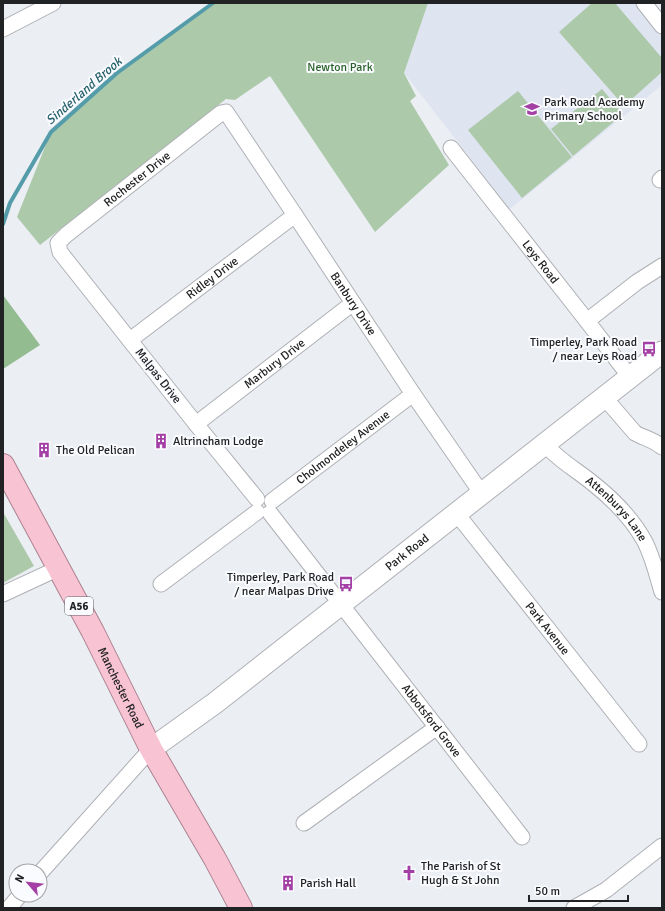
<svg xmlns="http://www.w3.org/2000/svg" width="665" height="911" font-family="Signika,sans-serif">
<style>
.built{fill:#dee4f0}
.green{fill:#acc9aa}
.forest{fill:#93bc91}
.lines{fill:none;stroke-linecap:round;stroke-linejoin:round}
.stream{stroke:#559caa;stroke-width:4}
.minor-casing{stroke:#aeb0b5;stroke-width:17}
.secondary-casing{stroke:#aeb0b5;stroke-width:23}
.trunk-casing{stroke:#ac8290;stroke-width:24}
.minor{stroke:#fff;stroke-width:15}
.secondary{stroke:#fff;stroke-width:21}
.trunk{stroke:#f8c4d4;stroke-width:22}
.labels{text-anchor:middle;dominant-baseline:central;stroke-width:4;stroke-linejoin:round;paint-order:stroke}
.shield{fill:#fafbfe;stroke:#626365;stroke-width:1}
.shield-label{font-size:11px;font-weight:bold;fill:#212223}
.park-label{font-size:12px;fill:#2b622b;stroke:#fafbfe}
.poi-label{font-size:12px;fill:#212223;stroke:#fafbfe;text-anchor:start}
.street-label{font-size:12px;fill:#212223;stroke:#fafbfe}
.water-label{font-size:13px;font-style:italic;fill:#26616c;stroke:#fafbfe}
</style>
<rect width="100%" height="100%" fill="#ebeef3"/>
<!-- built -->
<path class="built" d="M428,3H644L662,26V85L510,209L404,73Z"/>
<!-- green -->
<path class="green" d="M213,3H428L404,73L416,96L410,101L449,165L375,232L270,76L235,100L226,99L40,245L17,217L51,132L117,73Z
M592,3H615L662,58V72L624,106L559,32Z
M602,89L623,114L573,156L551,129Z
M518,91L572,157L522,198L468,130Z
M3,512L34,566L3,583Z"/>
<!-- forest -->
<path class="forest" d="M3,295L40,345L3,369Z"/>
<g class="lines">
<!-- stream -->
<path class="stream" d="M3,224L10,203L51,132L117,73L213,3"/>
<!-- minor casing -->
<g class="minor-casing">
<g id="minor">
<path d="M644,3L662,26"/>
<path d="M3,29L53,3"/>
<path id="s1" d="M451,148L587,321L630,377"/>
<path d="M660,180L662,178"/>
<path d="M587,321L637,282L662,266"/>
<path id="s2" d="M130,340L295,215"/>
<path d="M604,397L635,433C644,438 654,440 662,447"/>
<path id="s3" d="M196,424L353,303"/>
<path id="s4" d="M545,444C557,459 575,469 590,481C612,498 632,518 645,542C653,558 657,575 662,592"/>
<path id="s5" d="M257,499L196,424L60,252L58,243L66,235L221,113L226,112L295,215L413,394L482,494"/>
<path id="s6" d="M272,501L413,394"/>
<path id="s7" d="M270,513L522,837"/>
<path id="s8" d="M457,514L639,744"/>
<path d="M161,584L257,512"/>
<path d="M3,594L59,568"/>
<path d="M304,823L437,727"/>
<path d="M40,873L151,749"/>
<path d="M9,908L20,895"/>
<path d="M574,908L606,890L662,846"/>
</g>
</g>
<!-- secondary casing -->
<g class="secondary-casing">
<g id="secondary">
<path id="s9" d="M151,749L215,703L662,352"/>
</g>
</g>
<!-- trunk casing -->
<g class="trunk-casing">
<g id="trunk">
<path id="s10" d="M3,465L93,632L151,749L215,859L241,908"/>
</g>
</g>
<!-- minor -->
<use href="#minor" class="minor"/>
<!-- secondary -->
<use href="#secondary" class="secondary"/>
<!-- trunk -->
<use href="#trunk" class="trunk"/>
</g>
<!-- icons -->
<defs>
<g id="school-bare" transform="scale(1.2)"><path d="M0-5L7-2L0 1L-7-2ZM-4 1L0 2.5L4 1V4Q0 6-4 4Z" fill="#a33fa5" stroke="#fafbfe" stroke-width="2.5" paint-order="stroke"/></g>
<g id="bus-bare" transform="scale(1.2)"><path d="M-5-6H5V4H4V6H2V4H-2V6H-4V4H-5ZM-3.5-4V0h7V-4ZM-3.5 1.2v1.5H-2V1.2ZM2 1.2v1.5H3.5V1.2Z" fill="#a33fa5" stroke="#fafbfe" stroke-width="2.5" paint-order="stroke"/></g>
<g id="building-bare" transform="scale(1.2)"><path d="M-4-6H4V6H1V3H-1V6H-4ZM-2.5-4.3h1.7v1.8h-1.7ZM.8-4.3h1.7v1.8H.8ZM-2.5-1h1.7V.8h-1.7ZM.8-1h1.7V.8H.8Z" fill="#a33fa5" stroke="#fafbfe" stroke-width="2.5" paint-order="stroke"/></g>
<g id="church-bare" transform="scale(1.2)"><path d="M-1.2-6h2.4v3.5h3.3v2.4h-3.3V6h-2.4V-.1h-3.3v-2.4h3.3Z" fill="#a33fa5" stroke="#fafbfe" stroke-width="2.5" paint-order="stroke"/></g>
</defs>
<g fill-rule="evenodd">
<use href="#school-bare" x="532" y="109"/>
<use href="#bus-bare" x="649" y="349"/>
<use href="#building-bare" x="161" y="441"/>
<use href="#building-bare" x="44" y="450"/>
<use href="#bus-bare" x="346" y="584"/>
<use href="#church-bare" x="409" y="873"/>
<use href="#building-bare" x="288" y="883"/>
</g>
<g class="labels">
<!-- shield labels -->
<rect class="shield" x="65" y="597" width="28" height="18" rx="3"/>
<g class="shield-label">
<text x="79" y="606">A56</text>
</g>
<!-- park labels -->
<g class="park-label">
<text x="340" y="67">Newton Park</text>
</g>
<!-- poi labels -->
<g class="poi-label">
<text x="544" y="102">Park Road Academy<tspan x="544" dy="14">Primary School</tspan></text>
<text x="637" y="342" text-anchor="end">Timperley, Park Road<tspan x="637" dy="14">/ near Leys Road</tspan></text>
<text x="173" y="441">Altrincham Lodge</text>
<text x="56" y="450">The Old Pelican</text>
<text x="334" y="577" text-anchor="end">Timperley, Park Road<tspan x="334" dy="14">/ near Malpas Drive</tspan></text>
<text x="421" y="866">The Parish of St<tspan x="421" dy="14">Hugh &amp; St John</tspan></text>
<text x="300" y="883">Parish Hall</text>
</g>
<!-- street labels -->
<g class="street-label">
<text stroke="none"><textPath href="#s5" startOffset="427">Rochester Drive</textPath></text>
<text stroke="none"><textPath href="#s1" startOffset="145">Leys Road</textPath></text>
<text stroke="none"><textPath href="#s2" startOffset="103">Ridley Drive</textPath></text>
<text stroke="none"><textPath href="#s5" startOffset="769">Banbury Drive</textPath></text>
<text stroke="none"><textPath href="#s3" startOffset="99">Marbury Drive</textPath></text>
<text transform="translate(158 376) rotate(52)">Malpas Drive</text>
<text stroke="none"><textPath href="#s6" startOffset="89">Cholmondeley Avenue</textPath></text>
<text stroke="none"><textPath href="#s4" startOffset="97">Attenburys Lane</textPath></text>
<text stroke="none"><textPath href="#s9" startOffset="323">Park Road</textPath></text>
<text stroke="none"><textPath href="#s8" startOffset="146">Park Avenue</textPath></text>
<text stroke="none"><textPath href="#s10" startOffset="252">Manchester Road</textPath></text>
<text stroke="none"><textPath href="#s7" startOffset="263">Abbotsford Grove</textPath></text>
</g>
<!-- water labels -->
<g class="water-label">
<text transform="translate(84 91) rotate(-41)">Sinderland Brook</text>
</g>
</g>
<!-- border -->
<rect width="665" height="911" fill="none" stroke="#212223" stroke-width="8"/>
<!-- north arrow -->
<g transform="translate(28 883) rotate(298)"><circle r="19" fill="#fafbfe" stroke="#a3a4a6"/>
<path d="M0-3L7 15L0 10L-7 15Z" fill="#a33fa5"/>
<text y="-6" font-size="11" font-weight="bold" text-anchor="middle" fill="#212223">N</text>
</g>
<!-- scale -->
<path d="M529 895v6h99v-6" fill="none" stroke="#212223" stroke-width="2"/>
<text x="535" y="895" font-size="12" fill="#212223" stroke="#fafbfe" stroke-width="3" paint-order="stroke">50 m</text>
</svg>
